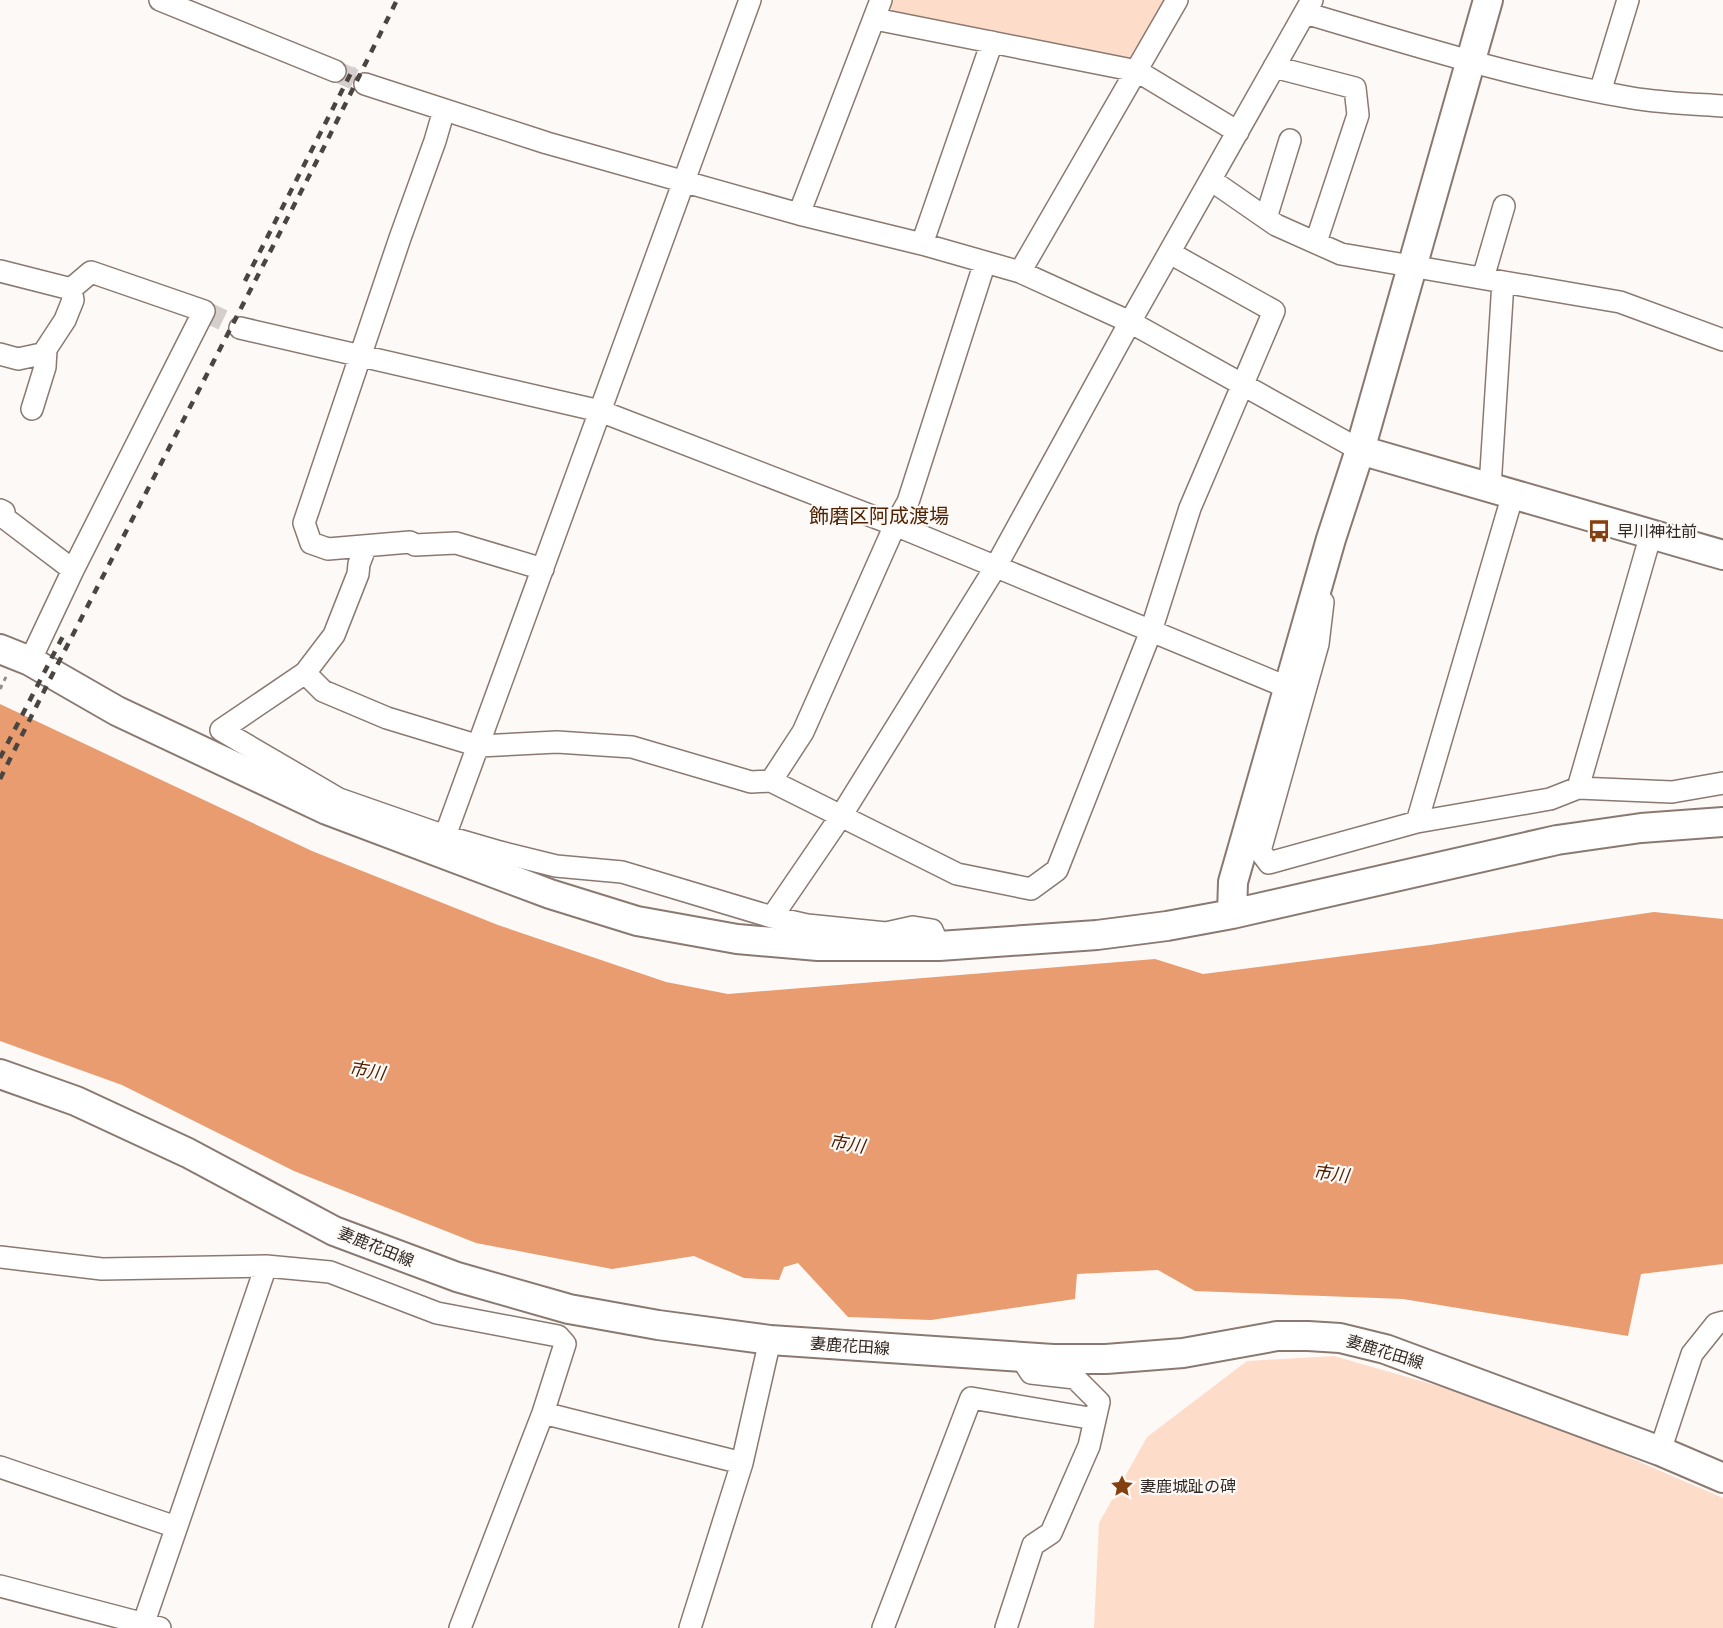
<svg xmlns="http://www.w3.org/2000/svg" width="1723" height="1628" font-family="'Fira Sans','Noto Sans JP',sans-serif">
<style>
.green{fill:#fddcca}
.water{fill:#e89c6f}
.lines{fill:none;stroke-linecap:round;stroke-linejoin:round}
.street-tunnel{stroke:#d4cfcd;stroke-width:21;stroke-dasharray:21 10;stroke-linecap:butt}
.street-casing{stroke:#8a7970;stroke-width:24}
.secondary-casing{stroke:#8a7970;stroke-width:32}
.path{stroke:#948e8b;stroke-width:3;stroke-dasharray:4.5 4.5;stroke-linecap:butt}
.street{stroke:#fff;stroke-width:21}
.secondary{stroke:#fff;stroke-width:28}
.rail{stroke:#4b4541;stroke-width:4.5;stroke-dasharray:8 8;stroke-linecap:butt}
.labels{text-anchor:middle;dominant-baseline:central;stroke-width:4.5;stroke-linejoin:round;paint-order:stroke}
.poi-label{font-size:16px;fill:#302925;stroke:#fdf9f7;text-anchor:start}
.street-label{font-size:16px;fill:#302925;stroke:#fdf9f7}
.water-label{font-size:18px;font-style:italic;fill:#512100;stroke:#fdf9f7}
.quarter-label{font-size:20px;fill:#512302;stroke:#fdf9f7}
</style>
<rect width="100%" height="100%" fill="#fdf9f7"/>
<!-- green -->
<path class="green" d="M891,0H1168L1136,56L1122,60L895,16L889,5Z
M1334,1356L1515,1408L1723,1498V1628H1094L1099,1523L1147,1437L1247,1361Z"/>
<!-- water -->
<path class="water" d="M0,704L312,851L498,925L666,982L728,994L1155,959L1203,974L1430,945L1654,912L1723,919V1264L1641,1274L1628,1336L1403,1299L1195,1291L1158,1270L1077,1274L1075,1299L931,1320L848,1317L798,1263L784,1267L779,1280L744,1278L694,1256L612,1269L476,1243L294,1171L122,1085L0,1041Z"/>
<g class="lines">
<!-- street-tunnel -->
<path class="street-tunnel" d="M335,71L365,84
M204,311L240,328"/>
<!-- street casing -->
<g class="street-casing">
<path id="street" d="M160,0L335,71
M1305,13C1413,45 1521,79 1632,98C1662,103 1693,104 1723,106
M875,19L1137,71L1238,132
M1274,67L1355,88L1358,115L1316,242
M365,84L547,143L799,214L922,244L1020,272L1130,322L1360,450
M1600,92L1628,0
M444,110L435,141L400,238L304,523L311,543L328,549L410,542L415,545L456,543L543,569
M1211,180L1276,225L1341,254L1620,302L1723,340
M799,214L881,0
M1266,218L1290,140
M922,244L992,42
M0,271L71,289L91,272L204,311L73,570L30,661
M1020,272L1177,0
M1483,278L1504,206
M240,328L600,411L895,525L1289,688
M0,354L18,359L46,353
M32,409L45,367L46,349L65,320L73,300L71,289
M1490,487L1503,282
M0,510L4,512L2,516L73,570
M1323,602L1318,644L1260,851L1269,863L1417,822L1550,799L1578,788L1672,792L1723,783
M305,673L323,691L387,718L479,746L557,742L632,747L751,782L771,781L957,874L1031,889L1057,870L1151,631L1190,508L1274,311L1170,253
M771,781L803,732L895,525L908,502L985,262
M1578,788L1651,534
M339,799L221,730L305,673L334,635L358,574L359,564L366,546
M327,810L339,799L445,836L500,852L556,866L622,872L772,917L807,925L886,933L913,927L932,930L939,946
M1417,822L1513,494
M445,836L750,0
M772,917L841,816L995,568L1130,322L1312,0
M0,1257L102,1269L266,1266L330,1272L437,1313L558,1336L565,1344L543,1413L460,1628
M543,1413L742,1463
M1660,1451L1692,1354L1716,1324L1723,1322
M0,1467L176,1527
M0,1586L160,1628
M142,1628L266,1266
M690,1628L742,1463L770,1340
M883,1628L971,1398L1095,1419
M1006,1628L1033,1545L1051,1533L1089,1446L1099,1402L1075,1378L1031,1373L1020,1356"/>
</g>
<!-- secondary casing -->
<g class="secondary-casing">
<path id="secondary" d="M1360,450L1723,555
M0,649L30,661L117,711L327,810L550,894L637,921L737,939L818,946H939L1097,935L1167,926L1232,914L1557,840L1641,828L1723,822
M1232,914L1233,882L1331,539L1360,450L1488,0
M0,1074L76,1101L188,1153L334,1231L457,1277L569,1309L658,1325L770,1340L1053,1359H1106L1183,1353L1277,1336H1308L1340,1338L1385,1349L1660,1451L1723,1478"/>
</g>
<!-- path -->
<path class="path" d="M0,689L7,675"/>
<!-- street -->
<use href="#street" class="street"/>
<!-- secondary -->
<use href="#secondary" class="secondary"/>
<!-- rail -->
<path class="rail" d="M245,281L354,67
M0,758L63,636
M0,779L48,683L324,147L397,0"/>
</g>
<!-- icons -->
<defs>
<g id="bus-bare" transform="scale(1.8)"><path d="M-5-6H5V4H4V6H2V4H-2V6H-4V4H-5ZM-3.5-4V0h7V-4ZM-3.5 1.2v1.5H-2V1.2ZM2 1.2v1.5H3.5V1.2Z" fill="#834010" stroke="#fdf9f7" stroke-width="2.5" paint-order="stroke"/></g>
<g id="sight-bare" transform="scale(1.8)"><path d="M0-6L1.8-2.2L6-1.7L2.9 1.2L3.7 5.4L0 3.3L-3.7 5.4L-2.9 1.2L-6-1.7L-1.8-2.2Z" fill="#834010" stroke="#fdf9f7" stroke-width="2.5" paint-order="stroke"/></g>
</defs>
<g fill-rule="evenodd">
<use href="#bus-bare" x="1599" y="531"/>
<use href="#sight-bare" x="1122" y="1486"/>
</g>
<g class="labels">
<!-- poi labels -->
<g class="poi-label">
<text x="1617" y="531">早川神社前</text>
<text x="1140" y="1486">妻鹿城趾の碑</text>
</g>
<!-- street labels -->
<g class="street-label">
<text transform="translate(376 1247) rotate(22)">妻鹿花田線</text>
<text transform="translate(850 1346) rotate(4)">妻鹿花田線</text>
<text transform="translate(1385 1352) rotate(17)">妻鹿花田線</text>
</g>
<!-- water labels -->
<g class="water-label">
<text transform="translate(367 1071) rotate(9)">市川</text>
<text transform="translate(847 1144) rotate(9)">市川</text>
<text transform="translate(1331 1174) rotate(7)">市川</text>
</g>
<!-- quarter labels -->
<g class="quarter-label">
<text x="879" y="516">飾磨区阿成渡場</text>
</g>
</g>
</svg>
